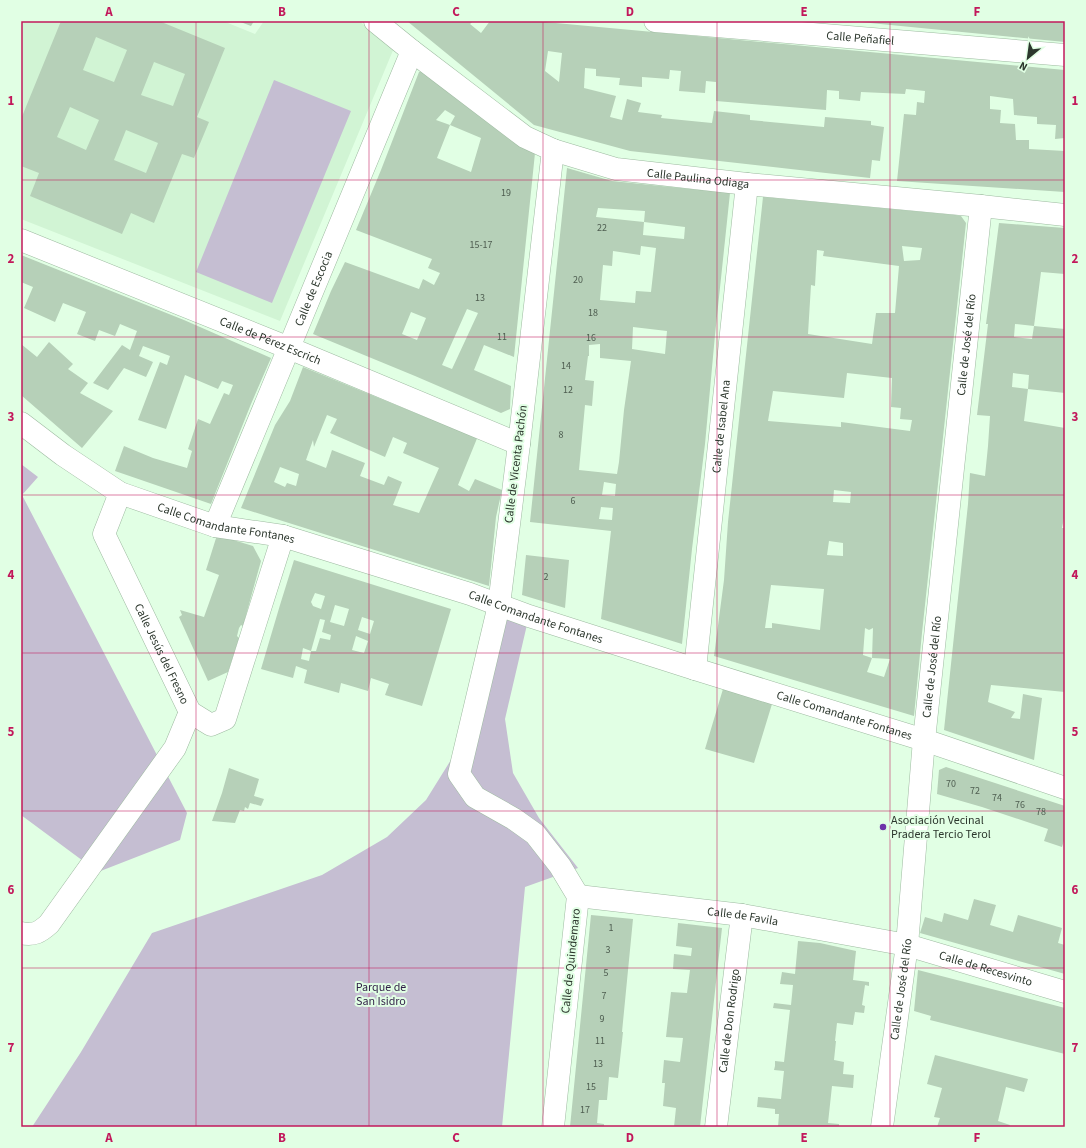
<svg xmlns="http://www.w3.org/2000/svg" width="1086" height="1148" font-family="'Source Sans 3',sans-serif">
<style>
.built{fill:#d1f4d4}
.green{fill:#c5bed2}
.building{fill:#b6d0b8;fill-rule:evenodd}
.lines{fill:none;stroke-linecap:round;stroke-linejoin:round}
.minor-casing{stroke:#9ebaa1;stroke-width:23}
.minor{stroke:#fff;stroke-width:22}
.grid{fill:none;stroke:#c2185b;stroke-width:1;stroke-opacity:0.55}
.poi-dot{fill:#6d33a9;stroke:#e1ffe4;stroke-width:1.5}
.labels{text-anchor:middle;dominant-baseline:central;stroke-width:4;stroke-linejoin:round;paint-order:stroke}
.number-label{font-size:10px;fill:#4e5d50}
.street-label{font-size:12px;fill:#2c372d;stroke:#e1ffe4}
.poi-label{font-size:12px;fill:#2c372d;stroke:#e1ffe4;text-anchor:start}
.park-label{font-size:12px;fill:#301e46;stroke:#e1ffe4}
.neatline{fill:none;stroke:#c2185b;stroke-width:1.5}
.grid-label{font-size:13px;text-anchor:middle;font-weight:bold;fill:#c2185b}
</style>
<rect width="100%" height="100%" fill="#e1ffe4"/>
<!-- built -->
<path class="built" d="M21,21H223L255,34L264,21H359L394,48L280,321L21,219Z"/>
<!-- green -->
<path class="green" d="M274,80L351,111L272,303L196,272Z
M21,464L38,477L22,495L187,813L180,840L98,872L21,815Z
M491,602L529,616L505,719L513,773L539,818L578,868L525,887L502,1127H32L81,1052L152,933L322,875L387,837L426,800L454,755Z"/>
<!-- building -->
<path class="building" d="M61,21H159L225,48L197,117L209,122L194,158L182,154L154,223L131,213L122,234L30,196L39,173L21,166V119ZM96,37L127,50L114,82L83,70ZM154,62L185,74L173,106L141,95ZM70,107L99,120L86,150L57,137ZM126,130L158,143L146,173L114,160Z
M238,21H254L251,26Z
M407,21H473L470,24L481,33L490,21H534L1065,70V138L1055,139L1056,125L1037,124V117L1014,115L1013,99L990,96V109L1001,110L1000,123L1015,124L1016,140H1029V149L1065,151V192L897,181L904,114L916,115L917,102L924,103L925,91L906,89L905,94L861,92L860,101L839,99V91L827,90L826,110L716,101V82L706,81L705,93L679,91L681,71L670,70L669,79L642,77V87L619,85L620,78L596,76V69L585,68L584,88L616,96L610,117L622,120L627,99L641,103L638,112L662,115L661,118L712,123L714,111L750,115V120L824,127L825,117L871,121V125L884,127L880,161L872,160L870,178L630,151L534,125ZM548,51L562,53L559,82L545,71Z
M860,21H1065V42L860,22Z
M425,71L535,153L514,357L484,345L474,370L511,386L510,409L501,413L415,376L313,334L331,291L345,262L419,289L423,279L434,285L440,273L428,268L432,259L356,230L381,170L419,72ZM445,110L455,116L450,125L481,138L471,172L437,158L450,125L436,120ZM467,309L478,313L452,369L442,365ZM411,312L426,318L417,340L402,334Z
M567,168L612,181L730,193L715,335L705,444L692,549L682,644L601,619L611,531L530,522ZM598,208L645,211L644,222L596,217ZM644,222L685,227L684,239L643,235ZM641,246L656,248L651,292L636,291L635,303L600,300L603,265L612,266L613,251L640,255ZM633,327L667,331L665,354L632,349ZM600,344V358L631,361L624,410L619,462L617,474L579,470L585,405L592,406L594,381L585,380L588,356H589V345ZM604,482L616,484L615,496L602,495ZM601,507L613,508L612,520L599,519Z
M763,197L955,215L961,216L966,223L922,633L914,716L714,656L724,580L728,522ZM902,246L922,248L920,260L904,261ZM817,250L824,251L823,256L899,266L895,313H876L872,344L808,334L811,285L815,286ZM847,373L892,378L891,407L901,408L900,419L912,420L910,431L841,422V427L768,421L773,391L844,398ZM834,490L851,492L850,503L833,502ZM829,541L843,543V556L827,555ZM771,585L824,589L820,630L772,623V628H765ZM865,628L869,630L873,628L872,658L863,655ZM872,658L890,659L884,677L867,672Z
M999,223L1065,228V274L1041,272L1034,326L1015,324L1014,337L1032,339L1034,326L1065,329V393L1028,389L1024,421L1065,428V513L1062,528H1065V692L991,685L988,702L1015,712L1011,718L1020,719L1023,694L1042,698L1034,760L944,730L968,504L970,473L985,476L988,446L990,416L977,415L988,324H986ZM1013,373L1029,375L1028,389L1012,387Z
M21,255L184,320L271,358L251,404L211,504L115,471L124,446L153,458L187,468L192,451L188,449L198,419L210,424L224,393L229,395L233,385L222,381L218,389L185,375L166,429L138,420L160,362L167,365L170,356L143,346L139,356L153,362L146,377L124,368L108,390L93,383L122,345L130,350L137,331L120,324L115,336L99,330L95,341L77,334L86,312L63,303L55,322L24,308L33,287L21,282Z
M49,342L73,364L68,369L88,383L80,393L113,411L82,448L21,395V344L37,357Z
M303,367L430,419L432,416L478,436L458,485L469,491L475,479L502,490L496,517L489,586L400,558L241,508L275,425L290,401ZM327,415L337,419L330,433L385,457L393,437L407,443L403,453L439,468L419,513L393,505L402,482L388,476L384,485L360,476L365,463L332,450L326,468L306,460L313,440L314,447ZM280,467L299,474L296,486L287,483L285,487L274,482Z
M217,535L253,546L261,561L243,626L241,625L239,628L237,636L239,638L228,672L208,681L179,617L182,615L180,610L204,617L219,575L206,570Z
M526,555L569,560L565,608L522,595Z
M294,560L451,609L422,706L385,695L389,684L371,678L368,691L341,683L339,693L304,683L307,670L296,666L293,678L261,669L280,605ZM315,593L325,596L321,609L313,606L311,602ZM335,605L349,609L344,626L330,622ZM362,617L374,621L370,634L358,630ZM320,619L325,620L322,632L331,635L330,640L320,638L316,651H311L309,661L301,659L303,648L311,651ZM356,636L368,641L364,653L352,650Z
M723,689L772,704L754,763L705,749Z
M946,767L1065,806V837L1062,847L1044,841L1048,829L982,807L937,794L939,770Z
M229,768L259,779L254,796L264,799L261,806L250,803L248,809L245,807L244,811L240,810L235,823L212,821L222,793Z
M974,899L996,905L990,925L1013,932L1018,915L1062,928L1058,943L1065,945V974L920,933L925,917L942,922L944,913L968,920Z
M591,915L633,919L622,1032H623L618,1078L609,1077L607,1100H599L597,1123L604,1124V1127H570Z
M678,923L722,928L700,1127H674L676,1108L663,1106L665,1083H662L664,1060L680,1062L683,1038L666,1037L671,992L687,993L690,970L673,969L674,954L691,956L692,948L676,946Z
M798,941L820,943L856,951L853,980L869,982V986L865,985L862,1005L865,1006L864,1013L855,1012L853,1025L837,1023L835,1041H836L834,1060L844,1062L843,1074L854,1075L853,1088L832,1086L828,1123L839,1124V1127H778L779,1114H775V1109L757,1107L758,1097L781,1099L784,1071L774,1070L775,1066V1061L784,1062L790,1010L773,1008L774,1003L791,1005L793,985L780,984L782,972L795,974Z
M918,970L1065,1008V1054L930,1020L931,1016L914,1011Z
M935,1055L1028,1079L1024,1092L1006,1087L998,1121L1010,1125L1009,1127H937L940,1118L934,1117L942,1088L927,1084Z"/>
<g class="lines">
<!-- minor casing -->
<g class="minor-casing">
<g id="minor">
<path id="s1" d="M375,21L412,51L525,137L553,150L616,169L747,184L981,206L1065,215"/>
<path id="s2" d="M655,21L1065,55"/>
<path d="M553,150L519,444L499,605L459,774L475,797L514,819L535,834L560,866L578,896L553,1127"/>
<path id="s3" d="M21,240L289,348L519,444"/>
<path id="s4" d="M21,423L63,455L120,493L215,526L283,536L470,594L529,616L695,669L924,740L1065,788"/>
<path id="s5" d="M120,493L104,534L190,712L211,725L225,719L283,536"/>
<path id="s6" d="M215,526L412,51"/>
<path id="s7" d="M695,669L747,184"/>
<path id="s8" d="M578,896L742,915L907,945L1065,992"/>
<path d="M21,933C34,936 40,932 49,924L175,748L190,712"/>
<path id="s9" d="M716,1127L742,915"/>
<path id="s10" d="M882,1127L907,945L924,740L981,206"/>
</g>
</g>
<!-- minor -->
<use href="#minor" class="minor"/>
</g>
<!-- grid -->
<path class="grid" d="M196,21V1127M369,21V1127M543,21V1127M717,21V1127M890,21V1127M21,180H1065M21,337H1065M21,495H1065M21,653H1065M21,811H1065M21,968H1065"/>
<!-- markers -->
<circle class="poi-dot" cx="883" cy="827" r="4"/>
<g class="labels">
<!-- number labels -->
<g class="number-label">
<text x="506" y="193">19</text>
<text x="602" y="228">22</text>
<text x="481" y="245">15-17</text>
<text x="578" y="280">20</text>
<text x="480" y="298">13</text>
<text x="593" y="313">18</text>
<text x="502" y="337">11</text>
<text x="591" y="338">16</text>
<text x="566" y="366">14</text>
<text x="568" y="390">12</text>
<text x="561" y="435">8</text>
<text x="573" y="501">6</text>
<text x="546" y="577">2</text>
<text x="951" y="784">70</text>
<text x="975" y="791">72</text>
<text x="997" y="798">74</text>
<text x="1020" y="805">76</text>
<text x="1041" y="812">78</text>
<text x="611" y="928">1</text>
<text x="608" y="950">3</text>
<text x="606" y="973">5</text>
<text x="604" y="996">7</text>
<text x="602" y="1019">9</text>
<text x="600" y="1041">11</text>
<text x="598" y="1064">13</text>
<text x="591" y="1087">15</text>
<text x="585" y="1110">17</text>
</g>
<!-- street labels -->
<g class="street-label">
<text stroke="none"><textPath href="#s2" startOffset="206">Calle Peñafiel</textPath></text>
<text stroke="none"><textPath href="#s1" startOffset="369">Calle Paulina Odiaga</textPath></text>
<text stroke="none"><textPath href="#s6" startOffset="257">Calle de Escocia</textPath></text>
<text stroke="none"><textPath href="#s3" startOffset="269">Calle de Pérez Escrich</textPath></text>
<text stroke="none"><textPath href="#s10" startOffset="787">Calle de José del Río</textPath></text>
<text stroke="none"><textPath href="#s7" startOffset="244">Calle de Isabel Ana</textPath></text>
<text transform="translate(516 464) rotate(-83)">Calle de Vicenta Pachón</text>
<text stroke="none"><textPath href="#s4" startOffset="232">Calle Comandante Fontanes</textPath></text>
<text stroke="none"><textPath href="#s4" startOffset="556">Calle Comandante Fontanes</textPath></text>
<text stroke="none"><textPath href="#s5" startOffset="177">Calle Jesús del Fresno</textPath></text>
<text stroke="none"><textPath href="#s10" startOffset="463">Calle de José del Río</textPath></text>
<text stroke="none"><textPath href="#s4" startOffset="880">Calle Comandante Fontanes</textPath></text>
<text stroke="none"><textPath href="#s8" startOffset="166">Calle de Favila</textPath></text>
<text transform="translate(571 961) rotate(-84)">Calle de Quindemaro</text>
<text stroke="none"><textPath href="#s8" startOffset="415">Calle de Recesvinto</textPath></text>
<text stroke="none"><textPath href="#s10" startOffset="139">Calle de José del Río</textPath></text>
<text stroke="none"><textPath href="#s9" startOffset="107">Calle de Don Rodrigo</textPath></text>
</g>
<!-- poi labels -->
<g class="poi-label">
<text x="891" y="820">Asociación Vecinal<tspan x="891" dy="14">Pradera Tercio Terol</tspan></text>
</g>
<!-- park labels -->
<g class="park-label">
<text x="381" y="987">Parque de<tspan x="381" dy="14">San Isidro</tspan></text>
</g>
</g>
<!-- border -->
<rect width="1086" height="1148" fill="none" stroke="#e1ffe4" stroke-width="44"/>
<!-- north arrow -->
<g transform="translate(1028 58) rotate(209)" stroke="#e1ffe4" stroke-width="3" paint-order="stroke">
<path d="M0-3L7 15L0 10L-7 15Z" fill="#2c372d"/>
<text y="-6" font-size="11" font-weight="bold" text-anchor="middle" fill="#2c372d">N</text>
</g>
<rect x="22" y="22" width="1042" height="1104" class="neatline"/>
<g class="grid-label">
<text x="109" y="16">A</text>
<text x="282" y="16">B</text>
<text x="456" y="16">C</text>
<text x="630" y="16">D</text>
<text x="804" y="16">E</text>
<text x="977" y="16">F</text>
<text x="11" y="105">1</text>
<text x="1075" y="105">1</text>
<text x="11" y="263">2</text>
<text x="1075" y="263">2</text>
<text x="11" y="421">3</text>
<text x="1075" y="421">3</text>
<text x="11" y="579">4</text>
<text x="1075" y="579">4</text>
<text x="11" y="736">5</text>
<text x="1075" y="736">5</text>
<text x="11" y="894">6</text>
<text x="1075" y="894">6</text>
<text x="11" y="1052">7</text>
<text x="1075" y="1052">7</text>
<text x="109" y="1142">A</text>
<text x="282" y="1142">B</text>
<text x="456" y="1142">C</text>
<text x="630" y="1142">D</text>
<text x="804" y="1142">E</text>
<text x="977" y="1142">F</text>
</g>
</svg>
